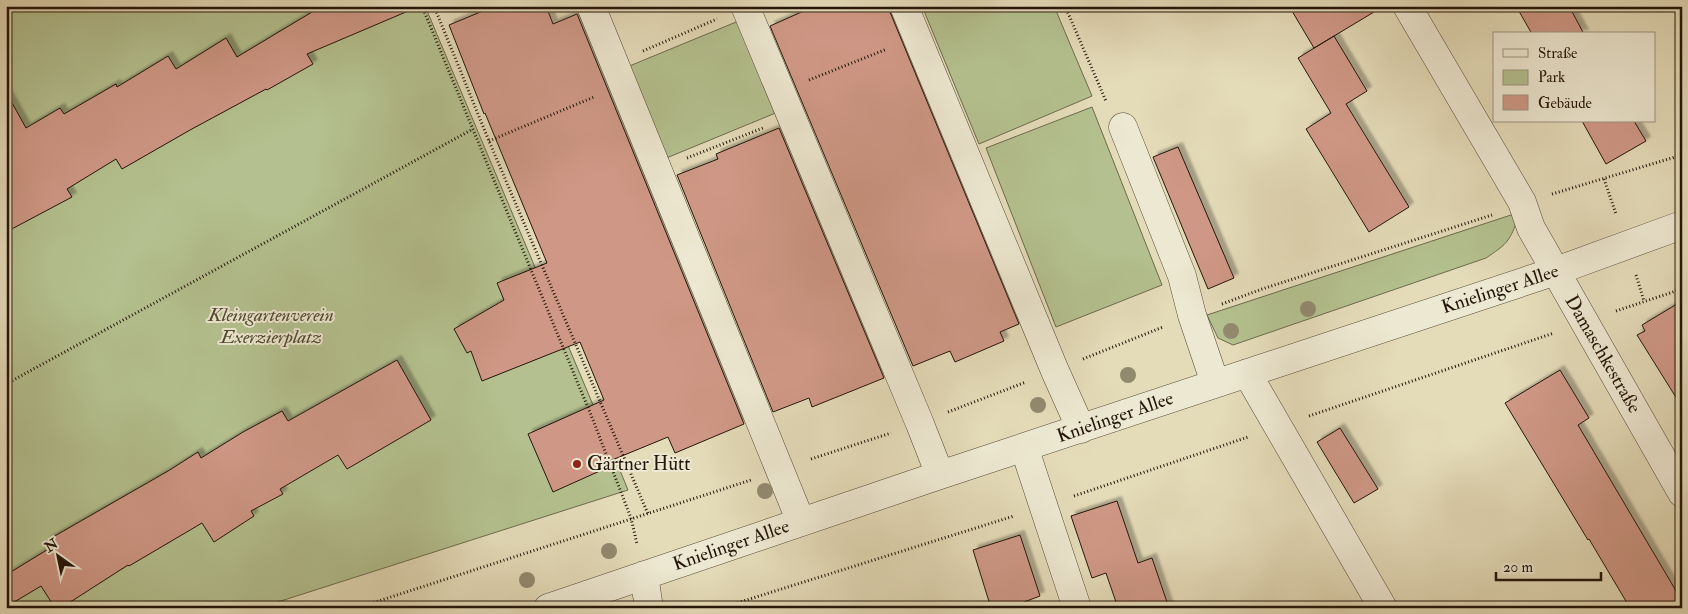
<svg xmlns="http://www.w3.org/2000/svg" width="1688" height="614" font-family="'IM FELL Double Pica',serif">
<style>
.green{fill:#b4c08f;stroke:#6c6a4c}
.building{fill:#cf9886;stroke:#241509;filter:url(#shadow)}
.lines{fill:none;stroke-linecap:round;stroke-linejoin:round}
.minor-casing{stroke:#544635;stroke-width:29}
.path{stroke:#241509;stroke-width:3;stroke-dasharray:1 2.5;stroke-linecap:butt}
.minor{stroke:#ede8d1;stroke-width:28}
.tree{fill:#928a6e}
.poi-dot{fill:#8f2418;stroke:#ede8d1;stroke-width:2}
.labels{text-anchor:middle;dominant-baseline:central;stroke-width:4;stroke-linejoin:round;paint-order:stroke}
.street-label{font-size:19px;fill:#241509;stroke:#ede8d1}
.park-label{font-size:19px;font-style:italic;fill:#4f4831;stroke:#ede8d1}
.poi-label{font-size:19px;fill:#241509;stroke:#ede8d1;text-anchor:start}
</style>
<defs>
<filter id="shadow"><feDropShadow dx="4.5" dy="-4.5" stdDeviation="1" flood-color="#0004"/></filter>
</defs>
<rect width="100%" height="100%" fill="#e4dbb8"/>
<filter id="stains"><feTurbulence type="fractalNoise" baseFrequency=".004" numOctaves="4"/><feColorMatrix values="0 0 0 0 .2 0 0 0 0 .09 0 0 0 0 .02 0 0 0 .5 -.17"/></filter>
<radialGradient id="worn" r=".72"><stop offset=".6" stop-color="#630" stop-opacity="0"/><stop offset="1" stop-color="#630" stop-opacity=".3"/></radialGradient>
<!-- green -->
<path class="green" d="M6,6H425L596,412L628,490L259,608H6Z
M922,6H1054L1092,96L979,144Z
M741,20L778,112L664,159L627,67Z
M1092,107L1162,285L1056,327L986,148Z
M1514,214L1517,221C1509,243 1505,245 1486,258L1233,345L1218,338L1207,315Z"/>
<!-- building -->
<path class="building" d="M322,6H420L307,54L313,64L267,90L266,89L190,130L122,169L116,159L67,189L72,197L6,232V92L26,128L60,108L64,114L116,84L117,87L168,56L176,69L226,38L237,57Z
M495,6H546L553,24L577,14L744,424L675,453L668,437L600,465L602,470L553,492L528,434L604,400L580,342L482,381L471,351L467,353L454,329L504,300L497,283L547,263L485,113L484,114L449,25Z
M815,6H889L890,12L1019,324L1000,332L1004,341L955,362L950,351L913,366L770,26Z
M1289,6H1384L1314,48Z
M1516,6H1569L1584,34H1532Z
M1334,36L1367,91L1346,104L1409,207L1369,232L1306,129L1331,113L1298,58Z
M1582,121H1634L1646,141L1606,164Z
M779,128L884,378L812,407L809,398L773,412L677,175L718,159L716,154Z
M1178,147L1234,278L1208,289L1153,157Z
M1682,301V407L1637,335L1645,331L1642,325Z
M397,360L431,420L347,469L338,455L280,489L283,494L251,511L254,516L214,542L202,523L129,566L128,565L61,608H55L41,586L6,607V575L50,548L46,541L168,471L198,452L201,458L243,432L282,411L288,421Z
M1560,370L1589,418L1578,425L1682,601V608H1630L1589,539L1588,540L1505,403Z
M1340,428L1378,489L1354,503L1317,442Z
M1117,501L1138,563L1152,558L1169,608H1118L1106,573L1092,578L1071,516Z
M1020,535L1040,596L1024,602L1026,608H991L973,550Z"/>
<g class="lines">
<!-- minor casing -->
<g class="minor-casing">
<path id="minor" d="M591,6L801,522
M745,6L920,424L940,475
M904,6L1055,371L1081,429
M1407,6L1522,202L1531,228L1682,493
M1123,127L1182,276L1192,315L1215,383
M1247,373L1383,608
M1024,447L1077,608
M644,575L649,608
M548,608L940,475L1556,271L1682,225"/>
</g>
<!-- path -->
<path class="path" d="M422,6L591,415L631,518L637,544
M434,6L489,141L648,514
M1065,6L1106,101
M643,51L717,19
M809,80L887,49
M489,141L594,97
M687,158L763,128
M1604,179L1616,214
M1552,194L1682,155
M1636,275L1644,301
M1222,304L1262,289L1492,215
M1616,311L1682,289
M1083,359L1163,327
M6,384L473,129
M948,412L1026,382
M1309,416L1554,333
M811,459L891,433
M1074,496L1248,437
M357,608L751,480
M721,608L1014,516"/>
<!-- minor -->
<use href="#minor" class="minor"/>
</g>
<!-- trees -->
<g class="tree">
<circle cx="1308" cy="309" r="8"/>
<circle cx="1231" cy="331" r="8"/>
<circle cx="1128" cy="375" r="8"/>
<circle cx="1038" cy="405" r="8"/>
<circle cx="765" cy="491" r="8"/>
<circle cx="609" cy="551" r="8"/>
<circle cx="527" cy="580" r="8"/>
</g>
<!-- markers -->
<circle class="poi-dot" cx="577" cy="464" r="5"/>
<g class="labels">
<!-- street labels -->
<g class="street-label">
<text transform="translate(1500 289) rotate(-18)">Knielinger Allee</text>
<text transform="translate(1603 354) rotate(60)">Damaschkestraße</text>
<text transform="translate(1115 417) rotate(-19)">Knielinger Allee</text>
<text transform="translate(731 545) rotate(-19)">Knielinger Allee</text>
</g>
<!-- park labels -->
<g class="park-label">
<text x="271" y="315">Kleingartenverein<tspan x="271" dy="22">Exerzierplatz</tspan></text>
</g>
<!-- poi labels -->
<g class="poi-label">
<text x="587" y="464">Gärtner Hütt</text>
</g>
</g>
<!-- margin -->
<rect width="1688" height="614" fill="none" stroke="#e4dbb8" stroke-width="25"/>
<rect x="8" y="8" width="1673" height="599" fill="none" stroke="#241509" stroke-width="2.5"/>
<rect x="12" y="12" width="1663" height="589" fill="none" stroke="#241509"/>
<!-- legend -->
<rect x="1493" y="32" width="162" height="90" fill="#ede8d1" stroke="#9d9481"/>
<rect x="1503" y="49" width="25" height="8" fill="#ede8d1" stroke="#9d9481"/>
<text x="1538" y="58" font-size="15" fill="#241509">Straße</text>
<rect x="1503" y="70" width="25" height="15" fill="#b4c08f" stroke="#9d9481"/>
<text x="1538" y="82" font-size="15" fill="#241509">Park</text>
<rect x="1503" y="95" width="25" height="15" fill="#cf9886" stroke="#9d9481"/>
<text x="1538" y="108" font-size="15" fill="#241509">Gebäude</text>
<!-- north arrow -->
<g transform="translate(58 556) rotate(327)" stroke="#ede8d1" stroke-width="4" paint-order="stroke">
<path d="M0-4L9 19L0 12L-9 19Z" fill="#241509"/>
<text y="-8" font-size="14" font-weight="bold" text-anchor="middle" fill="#241509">N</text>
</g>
<!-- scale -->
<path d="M1496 572v8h105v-8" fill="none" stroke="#241509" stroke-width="2.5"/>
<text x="1503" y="572" font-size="15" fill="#241509" stroke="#ede8d1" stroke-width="4" paint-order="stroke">20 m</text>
<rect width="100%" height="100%" filter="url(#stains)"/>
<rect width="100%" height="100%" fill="url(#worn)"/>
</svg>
